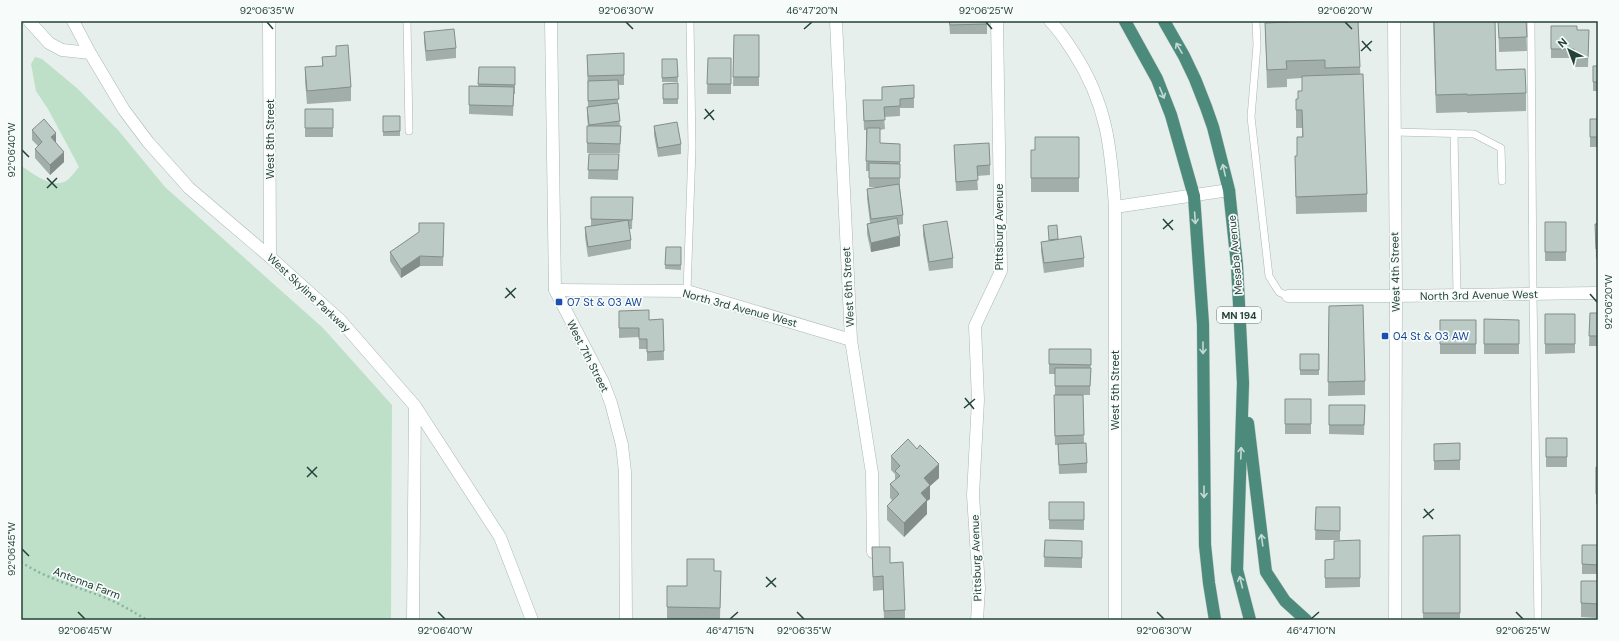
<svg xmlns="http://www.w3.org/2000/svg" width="1619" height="641" font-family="'DM Sans',sans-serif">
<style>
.green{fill:#bfe0c8}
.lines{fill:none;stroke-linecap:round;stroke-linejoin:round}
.service-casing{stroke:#a8b8b2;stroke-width:8}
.minor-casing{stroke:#a8b8b2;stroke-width:13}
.tertiary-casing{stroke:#a8b8b2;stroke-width:13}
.trunk-casing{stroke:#c2cac8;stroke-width:13}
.path{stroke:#86b3a5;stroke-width:2.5;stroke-dasharray:2 3;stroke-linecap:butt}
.service{stroke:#fff;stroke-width:7}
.minor{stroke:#fff;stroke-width:12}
.tertiary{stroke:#fff;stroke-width:12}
.trunk{stroke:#4c8a7c;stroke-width:12}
.wall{fill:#a1aea9}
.shaded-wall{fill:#838d89}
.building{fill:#bbcac4;stroke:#838d89}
.oneway{stroke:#c4d9d4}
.ticks{fill:none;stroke:#24423a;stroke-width:1.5}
.transit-dot{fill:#1a4fb4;stroke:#f7fbf9;stroke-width:1.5}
.labels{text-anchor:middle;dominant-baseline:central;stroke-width:3.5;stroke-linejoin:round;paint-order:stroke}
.shield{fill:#f7fbf9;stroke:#637a73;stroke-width:1}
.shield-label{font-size:10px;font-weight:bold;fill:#24423a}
.street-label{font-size:11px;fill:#24423a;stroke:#f7fbf9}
.transit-label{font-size:11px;fill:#164399;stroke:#f7fbf9;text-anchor:start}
.neatline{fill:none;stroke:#24423a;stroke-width:1.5}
.ticks-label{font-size:10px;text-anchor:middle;fill:#24423a}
</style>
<rect width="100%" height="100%" fill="#e6efeb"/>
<!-- green -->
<path class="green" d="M35,57L42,59L78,89L118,130L165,187L323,328L392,405L391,620H21V166C33,173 51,189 66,181C71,178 75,171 79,167L48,109L36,91L31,64Z"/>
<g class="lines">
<!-- service casing -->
<g class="service-casing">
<path id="service" d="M407,21L409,131
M1256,21L1257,45L1251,117L1269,276L1279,292L1288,296
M1531,21L1533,294L1538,620
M1394,132L1474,134L1501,148L1502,181
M1454,133L1457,295
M687,291L692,148L690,21"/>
</g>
<!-- minor casing -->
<g class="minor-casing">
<path id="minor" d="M29,21L49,43L62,50L90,53
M73,21L90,53L124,110L148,142L189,188L270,257L340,320L415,406L500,537L532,620
M269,21L270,257
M836,21L851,340L872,473L873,552
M1050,21C1059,30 1067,42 1074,53C1107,104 1111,148 1115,207V620
M1115,207L1229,190
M555,290L687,291L851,340
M1288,296H1396
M413,620L415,406
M977,620L979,588L973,495L978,400L975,326L1001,271L997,21"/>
</g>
<!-- tertiary casing -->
<g class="tertiary-casing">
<path id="tertiary" d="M551,21L555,290L603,382L611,403L622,445L625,472L626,620
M1394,21L1396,296L1395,620
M1396,296L1598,293"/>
</g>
<!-- trunk casing -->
<g class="trunk-casing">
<path id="trunk" d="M1125,21L1157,79L1171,115L1194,196L1203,324L1205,545L1209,583L1215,620
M1164,21L1184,56L1195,79L1206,107L1213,127L1229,190L1237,265L1243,383L1237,570L1250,620
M1248,423L1266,572L1285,601L1306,620"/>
</g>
<!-- path -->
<path class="path" d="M21,562C47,579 72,585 101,596C117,602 132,611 147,620"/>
<!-- service -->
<use href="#service" class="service"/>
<!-- minor -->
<use href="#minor" class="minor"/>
<!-- tertiary -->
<use href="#tertiary" class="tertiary"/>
<!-- trunk -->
<use href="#trunk" class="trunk"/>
</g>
<!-- wall -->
<path class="wall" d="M949,21H987V34H950Z
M1433,21H1495L1496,70L1526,93V111L1467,113V112L1436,113Z
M1498,21H1526L1527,51L1499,52Z
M1265,23L1360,67L1367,194V212L1296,214L1295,156H1297V137H1302V128H1296V99H1298L1302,91V78L1287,79V87L1267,88Z
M1551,26L1577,30H1589L1588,67H1574V58H1551Z
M424,32L456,48V58L426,61L424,41Z
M734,35H759V86H733Z
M336,46L351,87V101L307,104L305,81V67L322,66V57L336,56Z
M587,55L624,75V85H618V109L620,126H621L620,153H587V126H588L587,116V107H588Z
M708,58H731V94H707Z
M662,59H677L678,82H662Z
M1593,66H1598V91H1593Z
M479,67H515V94H514L513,116L469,114V86H478Z
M678,83V104H663V84Z
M914,85V108H900V116L884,117L885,129L880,130V143L900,144V188L903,215V224L898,225L900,246L871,252L867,234V224L870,223L867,198V189L878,187H869V171H866V130H864L863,100H882V87Z
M305,109H333V137H305Z
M383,116H400V136H383Z
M1590,119H1598V147H1590Z
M654,126L681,144V154L658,157L654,135Z
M32,130L56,142L55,143L64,162L50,175L35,158V149L38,146L32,140Z
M1079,137V192H1031V150H1035Z
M954,145L990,165V175L977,176L978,190L956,191Z
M589,154H619L618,180L588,179Z
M591,197H633L632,229H629L631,240V249L588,257L585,237V227L591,226Z
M1545,222H1566V261H1545Z
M1595,224H1598V258H1596Z
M923,225L953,258V268L929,271L923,235Z
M444,233L443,266H420L401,278L390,261V252Z
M1058,239L1084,258V267L1044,273L1041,251V242Z
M666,247H681V270L665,269Z
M1329,306L1365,381V395L1328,396Z
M619,311L649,320L663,319L664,360L647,361V349H639V337L619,338Z
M1590,313H1598V346H1589Z
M1545,314H1575V353L1545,354Z
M1484,319L1519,320V354H1484Z
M1440,320H1476V354H1440Z
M1049,349H1091L1090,395H1083L1084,443L1087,463V473L1059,474L1058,445H1055L1054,405L1066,395H1055V374H1049Z
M1300,354H1319V375H1300Z
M1285,399H1311V434H1285Z
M1329,405H1365L1364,435L1329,434Z
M1546,438H1567V467H1546Z
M1460,443V470H1434V444Z
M891,456L939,478L930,486V499L927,501V514L904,537L887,520V506L892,500L890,498V484L895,480V474L891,470Z
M1596,467H1598V504H1596Z
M1049,502H1084V530L1049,529Z
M1316,507H1340V540H1315Z
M1460,535V620H1423V536Z
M1045,540L1082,541V568L1044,567Z
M1360,540V587L1325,588V560L1334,559Z
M1582,545H1598V574H1582Z
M872,547L890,563L905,610V620H884L883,590L873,591Z
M714,571H721L720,620H667V586H687Z
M1581,581H1598V618L1581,617Z"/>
<!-- shaded-wall -->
<path class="shaded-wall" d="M56,133V142L51,147V137Z
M64,152V162L50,175V165Z
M900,236V246L871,252V243Z
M420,256V266L401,278V269Z
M939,464V478L930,486V499L927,501V514L904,537V523L921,493L924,478Z"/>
<!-- building -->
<path class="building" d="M949,21H987V24L950,25Z
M1314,21H1358L1360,67L1325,68V60L1286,61L1287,69L1267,70L1265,23Z
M1434,21H1495L1496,70L1525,69L1526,93L1467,95V94L1436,95Z
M1498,21H1526L1527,37L1499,38Z
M1551,26H1577V30H1589L1588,58L1574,57V49H1551Z
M454,29L456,48L426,51L424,32Z
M734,35H759V77H733Z
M348,45L351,87L307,91L305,67L323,66L322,57L336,56V46Z
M624,53V75L588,76L587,55Z
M708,58H731V84H707Z
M662,59H677L678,77L662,78Z
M1593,66H1598V82H1593Z
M479,67H515V85L478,84Z
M1363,74L1367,194L1296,197L1295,156H1297V137H1303L1302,110H1296V99H1298V91H1302V76Z
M618,80L619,99L588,101V81Z
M678,83V99H663V84Z
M914,85V98L900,99V106L884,107L885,120L864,121L863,100H882V87Z
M469,86L514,87L513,106L469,105Z
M618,103L620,121L589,125L587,107Z
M305,109H333V128H305Z
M383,116H400V131L383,132Z
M44,119L56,133L51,137L64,152L50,165L35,149L42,142L32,130Z
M1590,119H1598V137H1590Z
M677,122L681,144L658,148L654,126Z
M587,126H621L620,144L587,143Z
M867,128H880V143L900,144V162L866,161Z
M1035,137H1079V178H1031V150H1035Z
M989,143L990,165L977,166L978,180L956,182L954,145Z
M589,154H619L618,170H588Z
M869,163L900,164V178H869Z
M899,184L903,215L871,219L867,189Z
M591,197H633L632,220L591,219Z
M897,218L900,236L871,243L867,224Z
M628,220L631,240L588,247L585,227Z
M947,221L953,258L929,262L923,225Z
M1545,222H1566V252H1545Z
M419,223H444L443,257L420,256L401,269L390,252L419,232Z
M1595,224H1598V249H1596Z
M1057,225L1058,239L1049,240L1048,226Z
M1081,236L1084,258L1044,263L1041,242Z
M666,247H681V265H665Z
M1363,305L1365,381L1328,382L1329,306Z
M649,310V320L663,319L664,351L647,352V339H639V328H619V311Z
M1590,313H1598V336H1589Z
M1545,314H1575V344H1545Z
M1484,319L1519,320V344H1484Z
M1440,320H1476V344H1440Z
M1049,349H1091V365L1049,364Z
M1300,354H1319V370H1300Z
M1055,368H1091L1090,386H1055Z
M1054,395H1083L1084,435L1055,436Z
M1285,399H1311V424H1285Z
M1329,405H1365L1364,425H1329Z
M1546,438H1567V457H1546Z
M908,439L917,449L920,445L939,464L924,478L930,485L921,493L927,500L904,523L887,506L899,494L890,484L900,476L895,471L900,466L891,456Z
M1086,443L1087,463L1059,465L1058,444Z
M1460,443V460L1434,461V444Z
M1596,467H1598V494H1596Z
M1049,502H1084V520H1049Z
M1316,507H1340V531L1315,530Z
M1460,535V613H1423V536Z
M1045,540L1082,541V558L1044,557Z
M1360,540V578H1325V560L1334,559V541Z
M1582,545H1598V565L1582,564Z
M872,547H890V563L903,562L905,610L884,611L883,576L873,577Z
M687,559H714V571H721L720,608L667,607V586H687Z
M1581,581H1598V604L1581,603Z"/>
<!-- one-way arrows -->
<defs><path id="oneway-shaft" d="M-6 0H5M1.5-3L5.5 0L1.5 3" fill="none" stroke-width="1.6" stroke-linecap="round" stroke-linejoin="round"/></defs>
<g class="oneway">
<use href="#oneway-shaft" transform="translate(1179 48) rotate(-120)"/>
<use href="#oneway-shaft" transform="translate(1162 93) rotate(68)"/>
<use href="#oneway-shaft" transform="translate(1224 170) rotate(-103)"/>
<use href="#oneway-shaft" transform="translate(1195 218) rotate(86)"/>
<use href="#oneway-shaft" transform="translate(1203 348) rotate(90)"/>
<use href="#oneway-shaft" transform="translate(1241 453) rotate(-88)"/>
<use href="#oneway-shaft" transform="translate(1204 492) rotate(90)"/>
<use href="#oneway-shaft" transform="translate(1262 540) rotate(-98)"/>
<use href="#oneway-shaft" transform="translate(1241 582) rotate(-104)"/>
</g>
<!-- ticks -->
<path class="ticks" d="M267,22L273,29M626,22L633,29M986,22L992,29M1345,22L1352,29M804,29L812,22M1362,41L1371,51M1361,51L1372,41M705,109L714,120M704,119L714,110M22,150L29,157M47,178L57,188M47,188L57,178M1163,219L1173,230M1163,229L1173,220M506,288L515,298M1590,294L1597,302M505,298L516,288M965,398L974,409M964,408L975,399M307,467L317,477M307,477L317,467M1424,509L1433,519M1423,518L1434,509M22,549L29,556M766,577L776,587M766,587L776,578M78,612L85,619M438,612L445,619M797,612L804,619M1157,612L1164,619M1516,612L1523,619M730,619L738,612M1311,619L1319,612"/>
<!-- markers -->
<g class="transit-dot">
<rect x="555" y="298" width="8" height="8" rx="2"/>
<rect x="1381" y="332" width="8" height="8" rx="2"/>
</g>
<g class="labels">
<!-- shield labels -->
<rect class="shield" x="1217" y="307" width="44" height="16" rx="3"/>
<g class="shield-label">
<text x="1239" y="315">MN 194</text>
</g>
<!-- street labels -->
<g class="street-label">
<text transform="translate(270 139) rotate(-90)">West 8th Street</text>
<text transform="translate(999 227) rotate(-90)">Pittsburg Avenue</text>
<text transform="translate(1235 255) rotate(-95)">Mesaba Avenue</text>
<text transform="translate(1395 272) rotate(-91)">West 4th Street</text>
<text transform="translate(848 287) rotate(-93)">West 6th Street</text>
<text transform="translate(309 293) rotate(43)">West Skyline Parkway</text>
<text transform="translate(1479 295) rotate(-1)">North 3rd Avenue West</text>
<text transform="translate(740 308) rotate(15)">North 3rd Avenue West</text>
<text transform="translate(588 356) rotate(63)">West 7th Street</text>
<text transform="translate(1115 390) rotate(-90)">West 5th Street</text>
<text transform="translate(976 558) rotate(-92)">Pittsburg Avenue</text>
<text transform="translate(87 583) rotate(21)">Antenna Farm</text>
</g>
<!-- transit labels -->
<g class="transit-label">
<text x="567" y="302">07 St &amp; 03 AW</text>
<text x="1393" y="336">04 St &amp; 03 AW</text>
</g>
</g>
<!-- border -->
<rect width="1619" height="641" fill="none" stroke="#f7fbf9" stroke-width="44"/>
<!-- north arrow -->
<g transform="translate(1569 50) rotate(318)" stroke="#f7fbf9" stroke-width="3" paint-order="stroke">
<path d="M0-3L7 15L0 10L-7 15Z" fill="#24423a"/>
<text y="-6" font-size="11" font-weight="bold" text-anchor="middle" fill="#24423a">N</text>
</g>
<rect x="22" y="22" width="1575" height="597" class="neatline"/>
<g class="ticks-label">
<text x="267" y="14">92°06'35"W</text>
<text x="626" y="14">92°06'30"W</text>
<text x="812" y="14">46°47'20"N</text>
<text x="986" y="14">92°06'25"W</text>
<text x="1345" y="14">92°06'20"W</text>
<text transform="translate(11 150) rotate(-90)" y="4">92°06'40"W</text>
<text transform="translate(1608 302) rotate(-90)" y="4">92°06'20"W</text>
<text transform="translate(11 549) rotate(-90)" y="4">92°06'45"W</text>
<text x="85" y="634">92°06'45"W</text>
<text x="445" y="634">92°06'40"W</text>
<text x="730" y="634">46°47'15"N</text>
<text x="804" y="634">92°06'35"W</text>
<text x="1164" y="634">92°06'30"W</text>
<text x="1311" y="634">46°47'10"N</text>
<text x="1523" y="634">92°06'25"W</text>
</g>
</svg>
